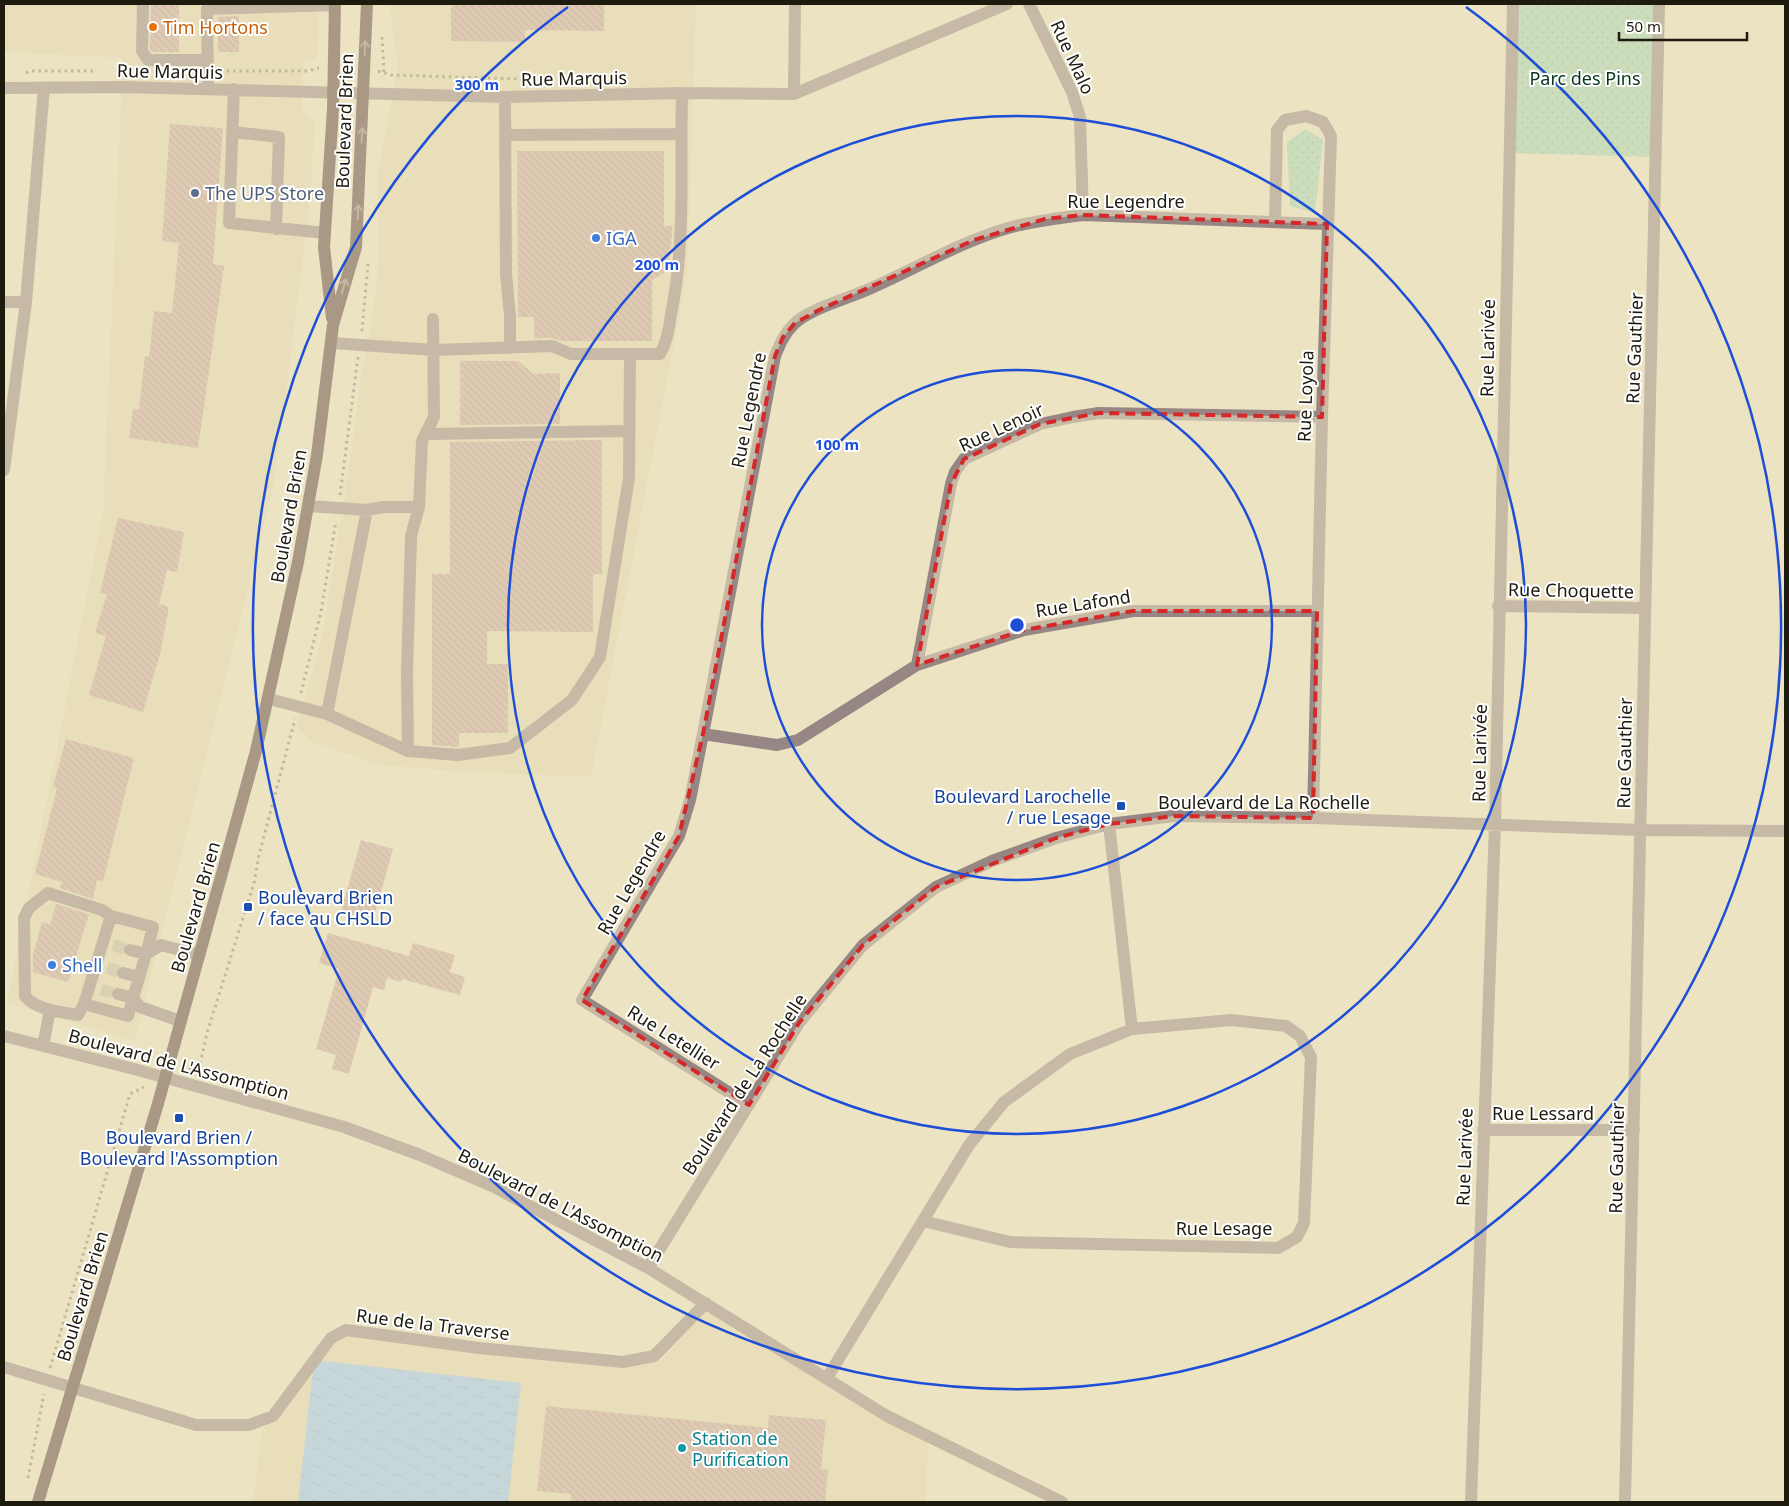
<svg xmlns="http://www.w3.org/2000/svg" width="1789" height="1506" font-family="'Noto Sans',sans-serif">
<style>
.built{fill:#e2d8b0}
.grass{fill:url(#grass-dots)}
.water{fill:url(#water-ripples)}
.building{fill:url(#building-back-hatch)}
.lines{fill:none;stroke-linecap:round;stroke-linejoin:round}
.minor-tunnel{stroke:#c3bb9e;stroke-width:12;stroke-dasharray:12 6;stroke-linecap:butt}
.path{stroke:#8b856e;stroke-width:3;stroke-dasharray:2.5 4;stroke-linecap:butt}
.minor{stroke:#978784;stroke-width:12}
.major{stroke:#573d38;stroke-width:12}
.oneway{stroke:#92817e}
.marked{fill:none;stroke:#d62828;stroke-width:4;stroke-dasharray:10 6;stroke-linejoin:round}
.ring{fill:none;stroke:#1d4ed8;stroke-width:2.5}
.food-dot{fill:#e8710a;stroke:#fff;stroke-width:2}
.service-dot{fill:#5c6f8a;stroke:#fff;stroke-width:2}
.shop-dot{fill:#3f7fe0;stroke:#fff;stroke-width:2}
.transit-dot{fill:#1a4fb4;stroke:#fff;stroke-width:2}
.culture-dot{fill:#0f9aa8;stroke:#fff;stroke-width:2}
.labels{text-anchor:middle;dominant-baseline:central;stroke-width:4;stroke-linejoin:round;paint-order:stroke}
.food-label{font-size:18px;fill:#c56008;stroke:#fff;text-anchor:start}
.street-label{font-size:18px;fill:#1d1a0e;stroke:#fff}
.park-label{font-size:18px;fill:#06341c;stroke:#fff}
.service-label{font-size:18px;fill:#4e5e75;stroke:#fff;text-anchor:start}
.shop-label{font-size:18px;fill:#366cbe;stroke:#fff;text-anchor:start}
.transit-label{font-size:18px;fill:#164399;stroke:#fff;text-anchor:end}
.culture-label{font-size:18px;fill:#0d838f;stroke:#fff;text-anchor:start}
.centre{fill:#1d4ed8;stroke:#fff;stroke-width:2.5}
.ring-label{font-size:15px;text-anchor:middle;font-weight:bold;fill:#1d4ed8;stroke:#fff;stroke-width:4;stroke-linejoin:round;paint-order:stroke}
</style>
<defs>
<pattern id="grass-dots" width="8" height="8" patternUnits="userSpaceOnUse" patternTransform="scale(1.25)"><rect width="8" height="8" fill="#a2d5b2"/><path d="M2 2h.1M6 6h.1" fill="none" stroke="#8bb698" stroke-width="1.8" stroke-linecap="round"/></pattern>
<pattern id="water-ripples" width="26" height="14" patternUnits="userSpaceOnUse" patternTransform="scale(1.25)"><rect width="26" height="14" fill="#98c6f3"/><path d="M2 4q2-2 4 0t4 0M15 11q2-2 4 0t4 0" fill="none" stroke="#83aacf"/></pattern>
<pattern id="building-back-hatch" width="6" height="6" patternUnits="userSpaceOnUse" patternTransform="scale(1.25)"><rect width="6" height="6" fill="#ceaaa0"/><path d="M-1 5l2 2M0 0l6 6M5-1l2 2" fill="none" stroke="#b09289"/></pattern>
</defs>
<rect width="100%" height="100%" fill="#ece3c2"/>
<!-- built -->
<path class="built" d="M4,4H319L317,58L304,63L302,109L315,122L310,202L274,485L134,1041L7,1003L103,513L123,58L4,52Z
M389,4H696L687,275L591,777L465,772L380,765L312,742L297,727L323,632L352,449L359,389L371,327L379,260L378,173L398,68Z
M706,1303L928,1438L926,1502H253L262,1430L346,1330L623,1362L654,1356Z"/>
<!-- grass -->
<path class="grass" d="M1513,4H1659L1656,157L1509,153Z
M1306,129L1323,140L1315,213L1290,206L1287,142Z"/>
<!-- water -->
<path class="water" d="M314,1360L521,1383L508,1502H298Z"/>
<!-- building -->
<path class="building" d="M151,4H179V52H152L150,49Z
M451,4H604V31L525,30V42L451,41Z
M239,16V52H218V17Z
M170,124L223,128L213,264L224,266L198,448L129,438L133,409H139L145,356L149,357L154,311L172,313L179,243L162,241Z
M517,151H664V226H673L672,231L671,249H669V270L652,280V341H561L552,338H534V317H518Z
M460,361H518L533,374L560,373V424L460,425Z
M602,440V574H593V632L487,631V664H508V733H459V747L432,745V574H450V442Z
M118,518L184,532L177,572L167,570L159,604L169,607L160,654L143,712L89,695L106,636L95,633L107,594L100,593Z
M66,739L134,758L103,881L97,880L93,899L60,888L62,882L35,874L57,788L53,787Z
M361,840L393,849L373,920L341,911Z
M56,904L89,914L68,982L33,972V954L42,922L50,925Z
M328,933L409,956L413,943L455,955L450,972L465,977L460,995L402,979L401,982L387,978L384,990L373,987L349,1074L332,1069L336,1055L316,1049L339,969L319,963Z
M546,1406L768,1428L769,1415L826,1420L821,1469L828,1470L825,1502H571V1494L537,1491Z"/>
<g class="lines">
<!-- minor-tunnel -->
<path class="minor-tunnel" d="M113,945L130,950
M107,968L123,973
M101,990L118,994"/>
<!-- path -->
<path class="path" d="M382,37L384,73
M220,71H307L319,68
M378,71L391,75L554,80
M26,73L30,71H94
M362,331L368,263
M340,495L358,357
M301,693L321,612L336,521
M189,1069L200,1065L207,1033L254,883L259,855L295,719
M50,1368L130,1094L144,1087
M28,1478L44,1394"/>
<!-- minor -->
<path class="minor" d="M143,4L142,51L148,60H208
M1029,4L1072,92L1080,117L1083,215
M4,88L121,87L505,97L682,93L794,94L1007,4
M208,89L207,9L335,5
M234,89L229,223L325,233
M794,94L795,4
M505,97L506,274L510,316V348
M232,132L279,137L276,229
M507,135L681,134
M1275,222L1277,130L1285,120L1306,116L1323,122L1331,136L1322,417L1313,818
M4,302H26
M331,343L434,350L552,346L571,354H630L629,478L600,657L572,700L510,748L458,755L408,751
M630,354H660C667,342 669,328 671,314C686,242 680,166 682,93
M427,434L629,431
M4,470L26,302L44,88
M308,506L367,510L383,507H419
M1498,606L1644,608
M917,665L951,484L955,472L964,459L1040,424L1073,417L1099,413L1322,417
M269,699L327,714L408,751L407,673L411,536L419,507L422,441L434,417L433,319
M327,714L367,510
M703,734L777,745L798,740L917,665L1024,630L1133,611H1317
M1109,824L1132,1029
M123,973L139,977
M118,994L133,998L128,1016L84,1004L111,916L153,927L146,954L130,950
M84,1004L78,1015C61,1012 36,1010 25,996L24,918L29,908L48,893L102,910L111,916
M180,1021L140,1007L133,998L146,954L161,945L199,955
M4,1036L134,1069L344,1127L420,1155L492,1186L648,1268L887,1416L1062,1502
M43,1046L50,1010
M749,1105L582,1000L679,836L690,800L703,734L775,356C780,344 784,334 794,324C811,308 847,299 869,289C915,269 960,242 1008,228C1033,221 1058,218 1083,215L1327,224
M1483,1130H1634
M648,1268L799,1023L863,945L936,887L992,861L1056,838L1109,824L1174,816L1313,818L1640,830L1785,831
M4,1367L196,1425H249L273,1416L331,1338L346,1330L479,1348L623,1362L654,1356L706,1303
M827,1378L969,1145L1004,1102L1070,1054L1132,1029L1231,1020L1286,1026L1300,1036L1311,1057L1304,1223L1297,1237L1278,1248L1010,1242L923,1221
M1471,1502L1495,824L1513,4
M1625,1502L1659,4"/>
<!-- major -->
<path class="major" d="M332,318L324,247L333,109L335,4
M38,1502L157,1107L256,751L298,562L317,455L333,325L356,247L367,4"/>
</g>
<!-- one-way arrows -->
<defs><path id="oneway-shaft" d="M-6 0H5M1.5-3L5.5 0L1.5 3" fill="none" stroke-width="1.6" stroke-linecap="round" stroke-linejoin="round" transform="scale(1.25)"/></defs>
<g class="oneway">
<use href="#oneway-shaft" transform="translate(365 48) rotate(-87)"/>
<use href="#oneway-shaft" transform="translate(362 135) rotate(-87)"/>
<use href="#oneway-shaft" transform="translate(358 212) rotate(-87)"/>
<use href="#oneway-shaft" transform="translate(344 286) rotate(-74)"/>
</g>
<!-- marked area -->
<path d="M0 0H1789V1506H0ZM1083,215L1327,224L1322,417L1099,413L1040,424L964,459L951,484L917,665L1024,630L1133,611H1317L1313,818L1174,816L1109,824L1056,838L936,887L863,945L799,1023L749,1105L582,1000L679,836L703,734L775,356L783,337L795,323L819,310L974,240L1045,219Z" fill="#ece3c2" fill-opacity=".55" fill-rule="evenodd"/>
<path class="marked" d="M1083,215L1327,224L1322,417L1099,413L1040,424L964,459L951,484L917,665L1024,630L1133,611H1317L1313,818L1174,816L1109,824L1056,838L936,887L863,945L799,1023L749,1105L582,1000L679,836L703,734L775,356L783,337L795,323L819,310L974,240L1045,219Z"/>
<!-- distance rings -->
<g class="ring">
<circle cx="1017" cy="625" r="255"/>
<circle cx="1017" cy="625" r="509"/>
<path d="M1466 7A764 764 0 1 1 568 7"/>
</g>
<!-- markers -->
<circle class="food-dot" cx="153" cy="27" r="5"/>
<circle class="service-dot" cx="195" cy="193" r="5"/>
<g class="shop-dot">
<circle cx="596" cy="238" r="5"/>
<circle cx="52" cy="965" r="5"/>
</g>
<g class="transit-dot">
<rect x="1116" y="801" width="10" height="10" rx="2.5"/>
<rect x="243" y="902" width="10" height="10" rx="2.5"/>
<rect x="174" y="1113" width="10" height="10" rx="2.5"/>
</g>
<circle class="culture-dot" cx="682" cy="1448" r="5"/>
<g class="labels">
<!-- food labels -->
<g class="food-label">
<text x="163" y="27">Tim Hortons</text>
</g>
<!-- street labels -->
<g class="street-label">
<text transform="translate(1073 57) rotate(65)">Rue Malo</text>
<text transform="translate(170 71) rotate(1)">Rue Marquis</text>
<text transform="translate(574 78) rotate(-1)">Rue Marquis</text>
<text transform="translate(344 121) rotate(-88)">Boulevard Brien</text>
<text x="1126" y="201">Rue Legendre</text>
<text transform="translate(1487 348) rotate(-89)">Rue Larivée</text>
<text transform="translate(1634 348) rotate(-88)">Rue Gauthier</text>
<text transform="translate(1305 396) rotate(-88)">Rue Loyola</text>
<text transform="translate(748 410) rotate(-79)">Rue Legendre</text>
<text transform="translate(1001 427) rotate(-25)">Rue Lenoir</text>
<text transform="translate(288 516) rotate(-80)">Boulevard Brien</text>
<text transform="translate(1571 590) rotate(1)">Rue Choquette</text>
<text transform="translate(1083 603) rotate(-9)">Rue Lafond</text>
<text transform="translate(1479 753) rotate(-89)">Rue Larivée</text>
<text transform="translate(1624 753) rotate(-89)">Rue Gauthier</text>
<text x="1264" y="802">Boulevard de La Rochelle</text>
<text transform="translate(631 882) rotate(-60)">Rue Legendre</text>
<text transform="translate(195 907) rotate(-74)">Boulevard Brien</text>
<text transform="translate(674 1037) rotate(32)">Rue Letellier</text>
<text transform="translate(179 1064) rotate(15)">Boulevard de L'Assomption</text>
<text transform="translate(744 1084) rotate(-57)">Boulevard de La Rochelle</text>
<text x="1543" y="1113">Rue Lessard</text>
<text transform="translate(1464 1157) rotate(-88)">Rue Larivée</text>
<text transform="translate(1616 1158) rotate(-89)">Rue Gauthier</text>
<text transform="translate(561 1205) rotate(27)">Boulevard de L'Assomption</text>
<text x="1224" y="1228">Rue Lesage</text>
<text transform="translate(82 1296) rotate(-73)">Boulevard Brien</text>
<text transform="translate(433 1324) rotate(7)">Rue de la Traverse</text>
</g>
<!-- park labels -->
<g class="park-label">
<text x="1585" y="78">Parc des Pins</text>
</g>
<!-- service labels -->
<g class="service-label">
<text x="205" y="193">The UPS Store</text>
</g>
<!-- shop labels -->
<g class="shop-label">
<text x="606" y="238">IGA</text>
<text x="62" y="965">Shell</text>
</g>
<!-- transit labels -->
<g class="transit-label">
<text x="1111" y="796">Boulevard Larochelle<tspan x="1111" dy="21">/ rue Lesage</tspan></text>
<text x="258" y="897" text-anchor="start">Boulevard Brien<tspan x="258" dy="21">/ face au CHSLD</tspan></text>
<text x="179" y="1137" text-anchor="middle">Boulevard Brien /<tspan x="179" dy="21">Boulevard l'Assomption</tspan></text>
</g>
<!-- culture labels -->
<g class="culture-label">
<text x="692" y="1438">Station de<tspan x="692" dy="21">Purification</tspan></text>
</g>
</g>
<circle cx="1017" cy="625" r="8" class="centre"/>
<g class="ring-label">
<text x="477" y="90">300 m</text>
<text x="657" y="270">200 m</text>
<text x="837" y="450">100 m</text>
</g>
<!-- border -->
<rect width="1789" height="1506" fill="none" stroke="#1d1a0e" stroke-width="10"/>
<!-- scale -->
<path d="M1619 32v8h128v-8" fill="none" stroke="#1d1a0e" stroke-width="2.5"/>
<text x="1626" y="32" font-size="15" fill="#1d1a0e" stroke="#ffffff" stroke-width="4" paint-order="stroke">50 m</text>
</svg>
